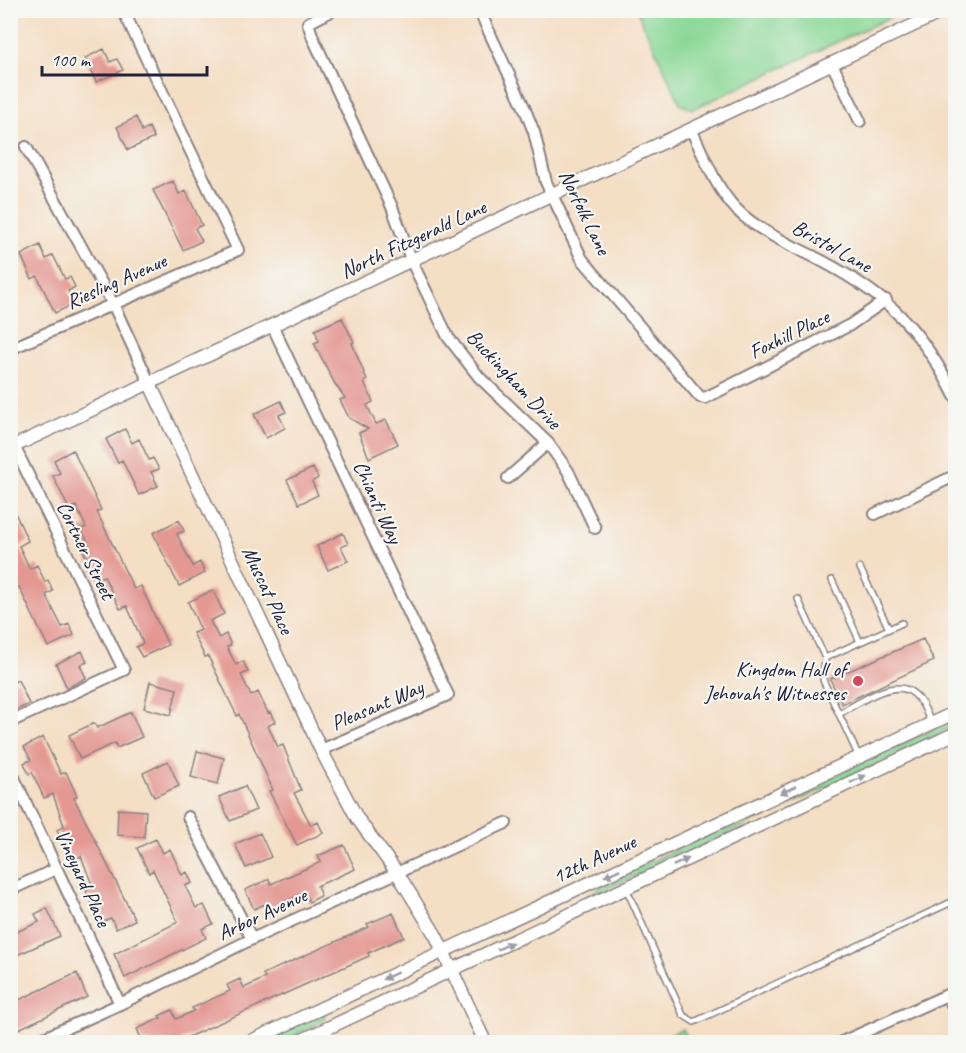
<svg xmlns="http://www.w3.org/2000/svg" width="966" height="1053" font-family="Caveat,sans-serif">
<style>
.green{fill:#8bd897;stroke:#567d69;stroke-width:1.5}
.building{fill:#e49893}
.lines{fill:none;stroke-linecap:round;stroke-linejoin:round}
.service-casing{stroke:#8b8080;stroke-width:8}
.minor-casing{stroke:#8b8080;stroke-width:14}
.tertiary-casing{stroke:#8b8080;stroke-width:15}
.service{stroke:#fff;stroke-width:5}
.minor{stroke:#fff;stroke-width:10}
.tertiary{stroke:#fff;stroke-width:12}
.oneway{fill:#9c9ca7}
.poi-dot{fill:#d1495b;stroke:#f6f6f2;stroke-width:2}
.labels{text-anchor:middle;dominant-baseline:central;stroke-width:4.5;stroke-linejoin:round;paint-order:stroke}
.street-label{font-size:21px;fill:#22223b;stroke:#f6f6f2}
.poi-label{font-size:21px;fill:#22223b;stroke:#f6f6f2;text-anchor:end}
</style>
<rect width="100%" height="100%" fill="#f6f6f2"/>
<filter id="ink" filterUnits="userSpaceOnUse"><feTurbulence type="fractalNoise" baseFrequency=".0167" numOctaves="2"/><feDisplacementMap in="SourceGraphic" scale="12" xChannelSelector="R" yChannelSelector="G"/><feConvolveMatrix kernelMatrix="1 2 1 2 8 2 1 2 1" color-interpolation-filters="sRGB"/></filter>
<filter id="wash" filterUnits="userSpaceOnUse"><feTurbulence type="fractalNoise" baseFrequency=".008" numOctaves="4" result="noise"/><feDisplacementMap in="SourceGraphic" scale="24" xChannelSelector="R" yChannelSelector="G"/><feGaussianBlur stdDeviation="1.35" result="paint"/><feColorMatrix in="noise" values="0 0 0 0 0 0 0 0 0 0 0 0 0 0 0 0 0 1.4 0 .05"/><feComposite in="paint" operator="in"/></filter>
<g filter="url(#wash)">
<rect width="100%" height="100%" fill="#f4dec4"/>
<!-- green -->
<path class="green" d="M637,11H895L893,16L693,109L681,105Z
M955,719V725L905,751L588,898L587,896L606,883L723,827Z
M323,1012L326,1019L282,1042H255Z
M683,1029L690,1042H654Z"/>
<g id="blocks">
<!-- building -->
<path class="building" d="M104,49L110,62L117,59L123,70L96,82L85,58Z
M136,117L142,131L149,127L154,138L128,150L117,127Z
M173,181L179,194L186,191L202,225L195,228L202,241L183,250L153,190Z
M40,245L46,259L53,255L65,279L70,277L75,287L68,291L74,304L55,313L37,276L32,279L21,255Z
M342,318L354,342L352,343L367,380L364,382L373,402L367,405L376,424L386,420L398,444L369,458L359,433L368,429L349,418L340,400L345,398L335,384L314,343L319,341L315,330Z
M281,401L286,412L279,415L285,428L266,438L254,414Z
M125,429L132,443L139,439L149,460L153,458L159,469L151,472L158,486L139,495L122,460L118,463L106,439Z
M73,450L101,510L97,512L118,556L134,589L141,586L168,645L142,657L136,647L143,643L127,606L120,609L104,576L97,579L81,546L88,542L81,529L86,527L76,506L69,509L53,476L60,473L54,460Z
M313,468L318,478L312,482L318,495L299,504L287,480Z
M10,502L28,541L19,546L30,569L37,565L45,582L48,580L53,591L46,595L62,627L69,624L74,635L48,647L19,587L16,588L10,577Z
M179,520L184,531L177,534L186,553L193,566L200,562L205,573L179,586L153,533Z
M343,533L348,544L341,547L348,561L328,570L317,546Z
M213,590L224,614L210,621L219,638L226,634L231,645L227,647L236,665L243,661L248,672L241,675L251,696L258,692L268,713L270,712L275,722L268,726L278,747L283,745L301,790L294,793L311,825L318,822L323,833L297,845L269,791L273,790L239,714L237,716L208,656L205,657L193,633L201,630L188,602Z
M923,639L934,661L842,704L830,679Z
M82,651L87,662L80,665L86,678L67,688L56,664Z
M18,680L29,704L10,713V684Z
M150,682L177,689L171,715L144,708Z
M131,712L142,737L117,748L115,743L80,759L69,735L94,723L97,728Z
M43,737L61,774L66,772L77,796L74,798L135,920L116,929L111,918L102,922L86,891L93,887L81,856L72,861L57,830L64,826L53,794L44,798L32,772L29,774L24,763L31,760L24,747Z
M197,751L224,758L218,784L191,777Z
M168,761L179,786L154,797L143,773Z
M245,786L256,810L230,821L219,797Z
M118,809L146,811L144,837L117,835Z
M260,833L271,857L246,868L235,844Z
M156,839L163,853L170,849L182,875L187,872L192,883L185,886L196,908L204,905L213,924L202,929L206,938L125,978L114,954L178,922L153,870L149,873L137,848Z
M344,845L355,869L317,886L321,896L309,902L305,893L280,904L282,908L269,913L265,904L254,909L245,890L269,879L271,884L321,862L318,856Z
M47,908L60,936L10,958V935L39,922L35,914Z
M393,913L404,937L368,953L369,956L177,1042H143L137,1029L161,1018L159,1016L172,1010L176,1019L194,1011L192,1008L230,991L227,985L240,979L244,988L265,978L263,974L369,927L367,924Z
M77,973L87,997L10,1033V1004Z"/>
</g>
</g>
<g filter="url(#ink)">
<use href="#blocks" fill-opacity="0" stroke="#8b8080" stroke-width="1.5"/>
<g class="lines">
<!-- service casing -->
<g class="service-casing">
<path id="service" d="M912,10L918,23
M860,568L889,629
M832,580L860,642
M798,599L825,658
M956,673V681
M839,714C857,704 895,676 914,694C923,701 927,714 931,723
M859,757L823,680L825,658L902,623
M626,888L683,1015L694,1022L956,900"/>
</g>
<!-- minor casing -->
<g class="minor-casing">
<path id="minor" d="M333,10L308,23L313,38L392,207L412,262L448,337L479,377L548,443L568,471L595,528
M479,10L524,107L534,132L546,182L582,259L700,397L705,398L850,325L886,300
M832,64L860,121
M691,129C704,156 715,187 736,209C760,233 792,245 822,261C890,297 921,329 956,398
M26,147L113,304L149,382
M272,325L448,695L321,750
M10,349L238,250L123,10
M508,478L548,443
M875,514L956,475
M10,722L124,670L14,446
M10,769L120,1004
M188,817L252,939
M10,890L56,869
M35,1042L120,1004L252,939L506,823
M842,1042L947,995L956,1012"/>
</g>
<!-- tertiary casing -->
<g class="tertiary-casing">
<path id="tertiary" d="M149,382L321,750L357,818L398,874L436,936L485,1042
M10,448L946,10
M249,1042L956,712
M298,1042L956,733"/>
</g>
<!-- service -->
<use href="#service" class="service"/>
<!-- minor -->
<use href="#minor" class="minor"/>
<!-- tertiary -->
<use href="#tertiary" class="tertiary"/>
</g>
<!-- one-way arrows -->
<defs><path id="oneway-solid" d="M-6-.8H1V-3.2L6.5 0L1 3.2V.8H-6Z" transform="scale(1.5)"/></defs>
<g class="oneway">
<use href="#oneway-solid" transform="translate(858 779) rotate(-25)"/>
<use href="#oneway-solid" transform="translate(788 790) rotate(155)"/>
<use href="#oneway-solid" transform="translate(681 862) rotate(-25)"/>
<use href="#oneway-solid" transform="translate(612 873) rotate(155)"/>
<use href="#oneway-solid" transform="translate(505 946) rotate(-25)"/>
<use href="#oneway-solid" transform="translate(390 976) rotate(155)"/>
</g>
</g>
<!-- markers -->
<circle class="poi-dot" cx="858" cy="681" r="6"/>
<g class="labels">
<!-- street labels -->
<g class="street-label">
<text transform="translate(585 212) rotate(64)">Norfolk Lane</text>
<text transform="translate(413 239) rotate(-25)">North Fitzgerald Lane</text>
<text transform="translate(832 246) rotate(29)">Bristol Lane</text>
<text transform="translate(116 281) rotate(-24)">Riesling Avenue</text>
<text transform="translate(789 334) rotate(-26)">Foxhill Place</text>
<text transform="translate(514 379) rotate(47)">Buckingham Drive</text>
<text transform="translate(378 502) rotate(65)">Chianti Way</text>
<text transform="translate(86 550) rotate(64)">Cortner Street</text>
<text transform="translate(268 590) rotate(65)">Muscat Place</text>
<text transform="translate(377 705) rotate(-23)">Pleasant Way</text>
<text transform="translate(594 859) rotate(-25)">12th Avenue</text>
<text transform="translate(83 878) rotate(65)">Vineyard Place</text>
<text transform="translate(262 914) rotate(-25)">Arbor Avenue</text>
</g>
<!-- poi labels -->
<g class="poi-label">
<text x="846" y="669">Kingdom Hall of<tspan x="846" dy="24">Jehovah's Witnesses</tspan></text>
</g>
</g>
<!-- margin -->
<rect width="966" height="1053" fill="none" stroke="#f6f6f2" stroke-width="36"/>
<!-- scale -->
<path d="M42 66v9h165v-9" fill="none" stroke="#22223b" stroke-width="3"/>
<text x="51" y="66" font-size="18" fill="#22223b" stroke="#f6f6f2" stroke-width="4.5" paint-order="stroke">100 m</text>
</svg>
